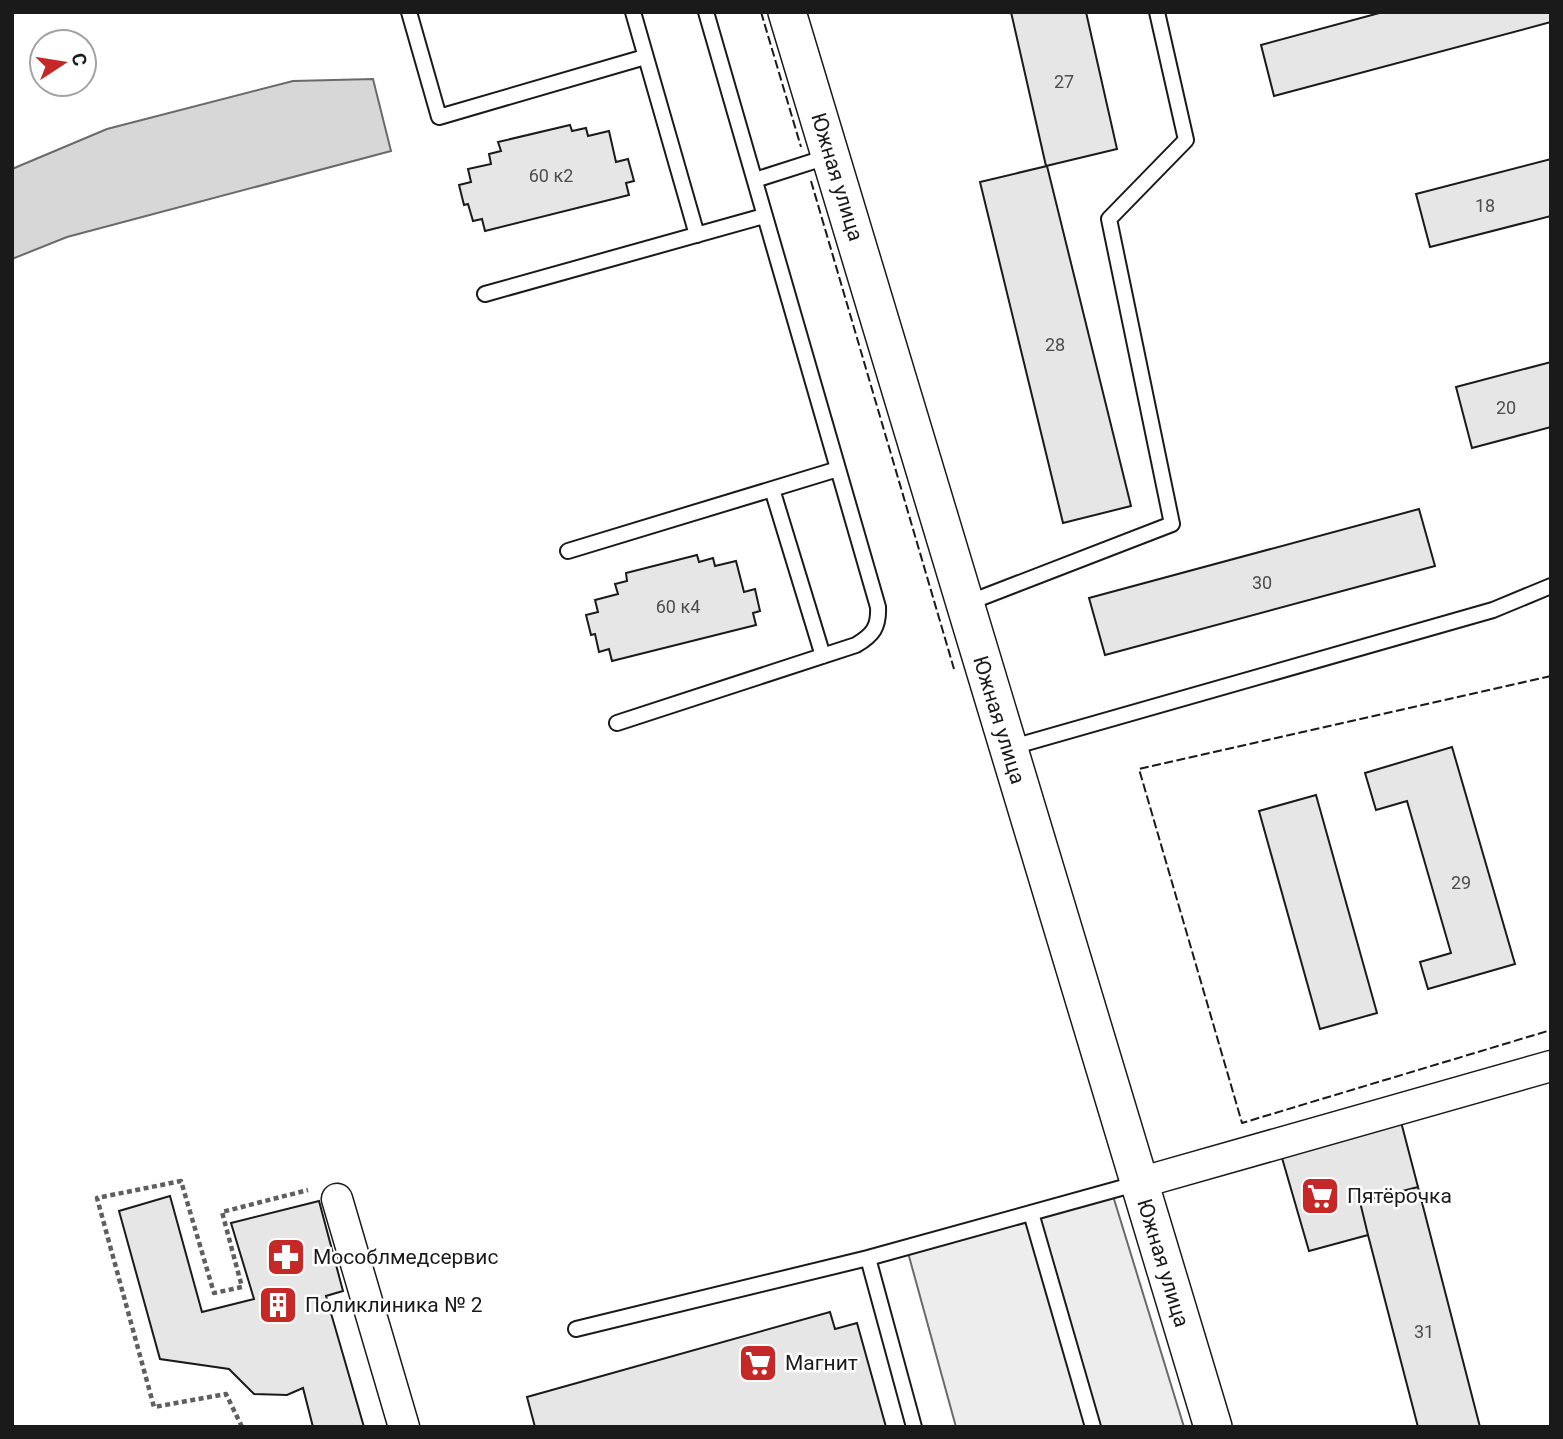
<svg xmlns="http://www.w3.org/2000/svg" width="1563" height="1439" font-family="Roboto,sans-serif">
<style>
.built{fill:#ededed;stroke:#6a6a6a;stroke-width:2}
.water{fill:#d7d7d7;stroke:#6a6a6a;stroke-width:2}
.building{fill:#e6e6e6;stroke:#1a1a1a;stroke-width:2}
.lines{fill:none;stroke-linecap:round;stroke-linejoin:round}
.service-casing{stroke:#1a1a1a;stroke-width:18}
.minor-casing{stroke:#1a1a1a;stroke-width:33}
.tertiary-casing{stroke:#1a1a1a;stroke-width:40}
.path{stroke:#5f5f5f;stroke-width:4.5;stroke-dasharray:5 3.5;stroke-linecap:butt}
.service{stroke:#fff;stroke-width:14}
.minor{stroke:#fff;stroke-width:30}
.tertiary{stroke:#fff;stroke-width:37}
.fence{stroke:#1a1a1a;stroke-width:2;stroke-dasharray:9 3.5;stroke-linecap:butt}
.labels{text-anchor:middle;dominant-baseline:central;stroke-width:5;stroke-linejoin:round;paint-order:stroke}
.number-label{font-size:18px;fill:#4d4d4d}
.street-label{font-size:21px;fill:#1a1a1a;stroke:#fff}
.poi-label{font-size:21px;fill:#1a1a1a;stroke:#fff;text-anchor:start}
</style>
<rect width="100%" height="100%" fill="#fff"/>
<!-- built -->
<path class="built" d="M1110,1186L1184,1427H956L907,1249Z"/>
<!-- water -->
<path class="water" d="M373,79L391,151L67,237L12,259V169L107,129L293,81Z"/>
<!-- building -->
<path class="building" d="M1011,12H1086L1117,149L1046,166Z
M1383,12H1551V22L1274,96L1261,45Z
M570,125L572,131L586,128L588,136L609,131L616,162L628,159L634,181L626,183L629,195L485,231L482,219L473,221L468,204L464,205L459,185L471,182L468,169L491,164L489,154L501,151L498,142Z
M1551,159V216L1430,247L1416,194Z
M1047,166L1131,506L1063,523L980,182Z
M1551,362V427L1472,448L1456,387Z
M1419,509L1435,566L1105,655L1089,598Z
M697,555L699,562L713,558L715,566L736,561L744,592L755,589L760,611L753,613L756,625L612,661L609,649L599,652L595,634L591,635L586,615L598,612L595,600L618,594L615,584L627,581L626,573Z
M1452,747L1515,964L1428,989L1420,962L1451,953L1407,801L1376,810L1365,773Z
M1316,795L1377,1013L1320,1029L1259,811Z
M1400,1118L1418,1187L1360,1202L1368,1235L1309,1251L1280,1151Z
M1418,1187L1480,1427H1418L1368,1235L1360,1202Z
M170,1196L202,1312L254,1299L231,1223L319,1201L343,1291L326,1296L364,1427H313L303,1388L287,1395L254,1394L229,1369L160,1359L119,1211Z
M830,1312L835,1329L857,1323L886,1427H535L527,1397Z"/>
<g class="lines">
<!-- service casing -->
<g class="service-casing">
<path id="service" d="M409,12L439,117L645,57
M633,12L697,235
M755,180L830,156
M485,294L764,216
M772,489L823,656
M568,551L838,469
M965,604L1172,524L1109,219L1186,140L1157,12
M617,723L856,645C873,635 879,627 878,607L706,12
M1009,748L1493,610L1551,586
M1031,1213L1093,1427
M576,1329L868,1258
M914,1427L868,1258L1139,1183"/>
</g>
<!-- minor casing -->
<g class="minor-casing">
<path id="minor" d="M1139,1183L1551,1066
M337,1199L404,1427"/>
</g>
<!-- tertiary casing -->
<g class="tertiary-casing">
<path id="tertiary" d="M787,12L1213,1427"/>
</g>
<!-- path -->
<path class="path" d="M242,1427L226,1394L154,1407L97,1198L181,1181L214,1293L242,1287L222,1212L308,1190"/>
<!-- service -->
<use href="#service" class="service"/>
<!-- minor -->
<use href="#minor" class="minor"/>
<!-- tertiary -->
<use href="#tertiary" class="tertiary"/>
<!-- fence -->
<path class="fence" d="M761,12L801,147
M811,181L954,669
M1551,676L1139,769L1242,1123L1551,1030"/>
</g>
<!-- icons -->
<defs>
<g id="supermarket-square" transform="scale(2.0125)"><rect x="-9" y="-9" width="18" height="18" rx="4" fill="#c62828" stroke="#fff"/><path d="M-6-5.5h2.5l.6 2H6L4.5 2H-2.5L-4.4-4H-6ZM-1.5 3.2a1.3 1.3 0 1 0 .1 0ZM3 3.2a1.3 1.3 0 1 0 .1 0Z" fill="#fff"/></g>
<g id="pharmacy-square" transform="scale(2.0125)"><rect x="-9" y="-9" width="18" height="18" rx="4" fill="#c62828" stroke="#fff"/><path d="M-2-6h4v4h4v4h-4v4h-4v-4h-4v-4h4Z" fill="#fff"/></g>
<g id="building-square" transform="scale(2.0125)"><rect x="-9" y="-9" width="18" height="18" rx="4" fill="#c62828" stroke="#fff"/><path d="M-4-6H4V6H1V3H-1V6H-4ZM-2.5-4.3h1.7v1.8h-1.7ZM.8-4.3h1.7v1.8H.8ZM-2.5-1h1.7V.8h-1.7ZM.8-1h1.7V.8H.8Z" fill="#fff"/></g>
</defs>
<g fill-rule="evenodd">
<use href="#supermarket-square" x="1320" y="1196"/>
<use href="#pharmacy-square" x="286" y="1257"/>
<use href="#building-square" x="278" y="1305"/>
<use href="#supermarket-square" x="758" y="1363"/>
</g>
<g class="labels">
<!-- number labels -->
<g class="number-label">
<text x="1064" y="81">27</text>
<text x="551" y="175">60 к2</text>
<text x="1485" y="205">18</text>
<text x="1055" y="344">28</text>
<text x="1506" y="407">20</text>
<text x="1262" y="582">30</text>
<text x="678" y="606">60 к4</text>
<text x="1461" y="882">29</text>
<text x="1424" y="1331">31</text>
</g>
<!-- street labels -->
<g class="street-label">
<text transform="translate(837 177) rotate(73)">Южная улица</text>
<text transform="translate(999 720) rotate(73)">Южная улица</text>
<text transform="translate(1163 1263) rotate(73)">Южная улица</text>
</g>
<!-- poi labels -->
<g class="poi-label">
<text x="1347" y="1196">Пятёрочка</text>
<text x="313" y="1257">Мособлмедсервис</text>
<text x="305" y="1305">Поликлиника № 2</text>
<text x="785" y="1363">Магнит</text>
</g>
</g>
<!-- border -->
<rect width="1563" height="1439" fill="none" stroke="#1a1a1a" stroke-width="28"/>
<!-- north arrow -->
<g transform="translate(63 63) rotate(78)"><circle r="33" fill="#ffffff" stroke="#a3a3a3" stroke-width="2"/>
<path d="M0-5L12 26L0 18L-12 26Z" fill="#c62828"/>
<text y="-10" font-size="19" font-weight="bold" text-anchor="middle" fill="#1a1a1a">С</text>
</g>
</svg>
